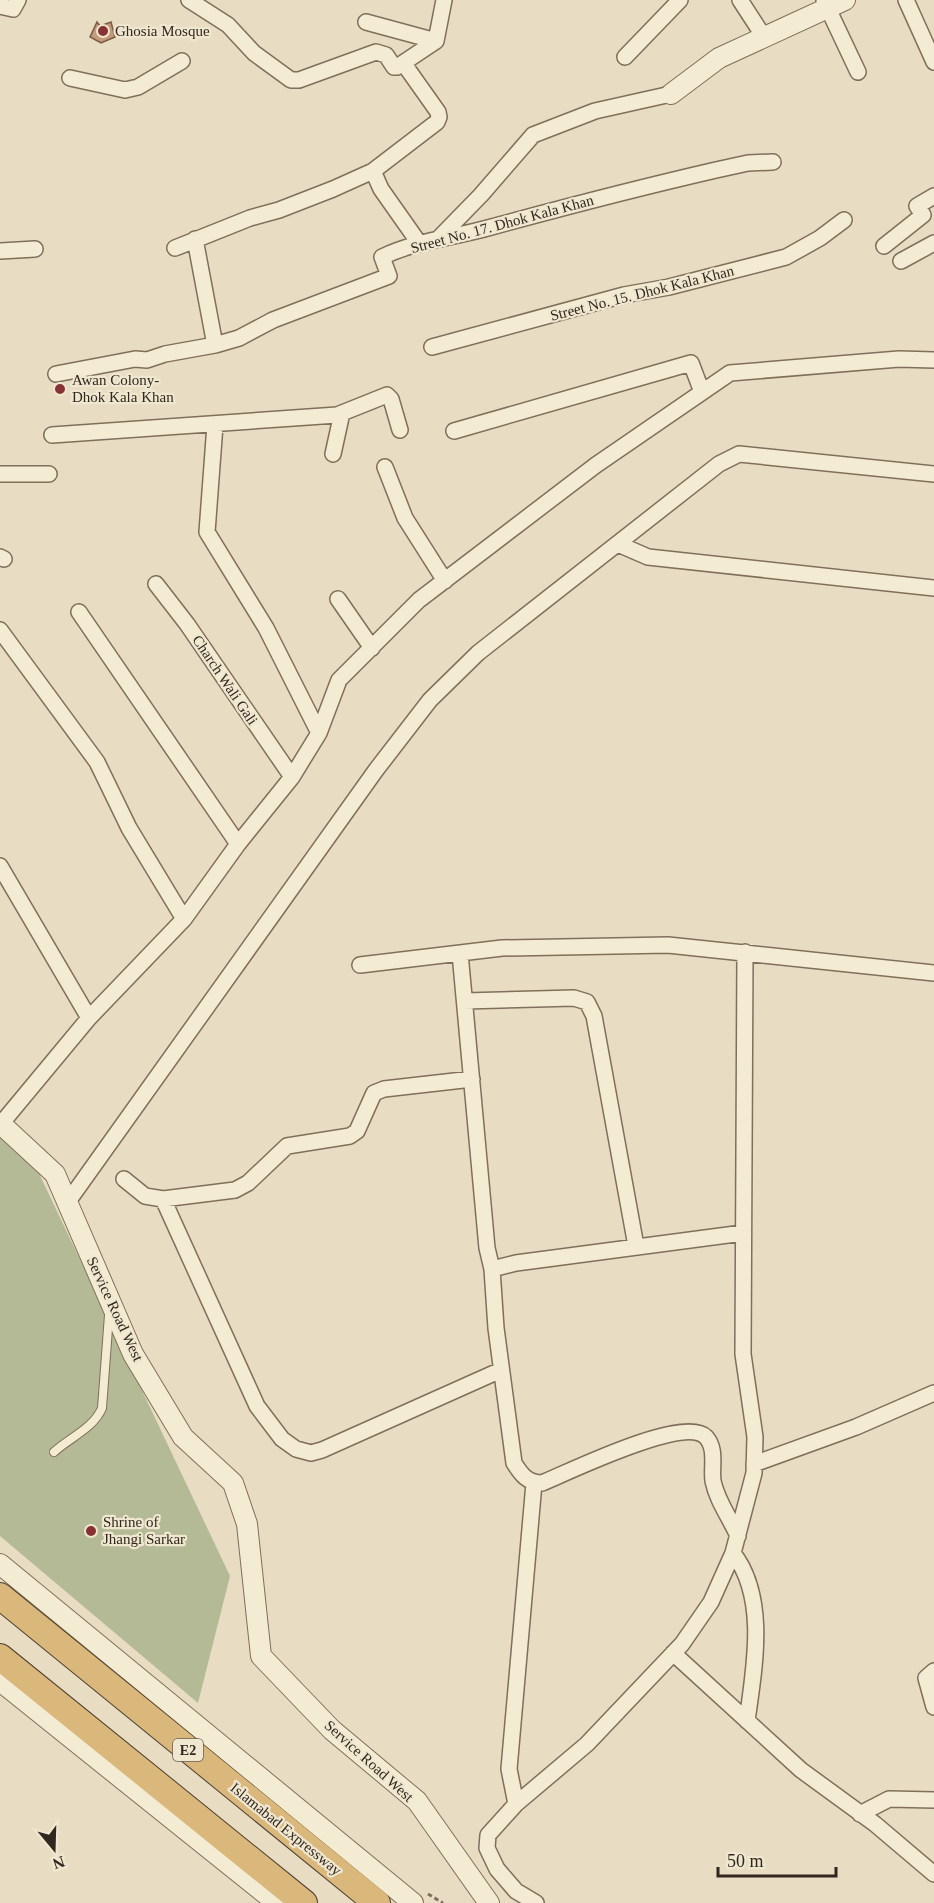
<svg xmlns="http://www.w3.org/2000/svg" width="934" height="1903" font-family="Georgia,serif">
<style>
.cemetery{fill:#b5ba96}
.building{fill:#c19a7c;stroke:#7b5b44;stroke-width:1.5}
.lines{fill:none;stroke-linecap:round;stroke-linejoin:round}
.service-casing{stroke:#7f6f5b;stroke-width:10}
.minor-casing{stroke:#7f6f5b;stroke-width:18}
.tertiary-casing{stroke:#7f6f5b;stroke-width:22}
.trunk-casing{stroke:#4d3e2f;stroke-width:28}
.path{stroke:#7f6f5b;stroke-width:3;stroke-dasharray:4.5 3;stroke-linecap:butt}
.service{stroke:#f4ebd3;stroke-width:8}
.minor{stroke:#f4ebd3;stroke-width:15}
.tertiary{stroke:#f4ebd3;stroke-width:20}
.trunk{stroke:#dab87c;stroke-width:26}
.poi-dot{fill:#873333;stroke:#f0e7d0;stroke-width:2}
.labels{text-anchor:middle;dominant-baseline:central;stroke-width:4.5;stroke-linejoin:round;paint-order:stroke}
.shield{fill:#f0e7d0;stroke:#6a6153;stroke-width:1.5}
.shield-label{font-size:14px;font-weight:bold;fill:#31271e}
.poi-label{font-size:15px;fill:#31271e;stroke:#f0e7d0;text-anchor:start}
.street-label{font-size:15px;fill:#31271e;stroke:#f0e7d0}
</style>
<rect width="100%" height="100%" fill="#e8ddc2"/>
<!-- cemetery -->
<path class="cemetery" d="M0,1129L27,1148L230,1576L198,1703L0,1536Z"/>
<!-- building -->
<path class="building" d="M97,22L100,26L111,22L115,37L101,43L90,37Z"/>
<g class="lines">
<!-- service casing -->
<g class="service-casing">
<path id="service" d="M54,1452C69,1438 94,1428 102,1408L109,1315"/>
</g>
<!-- minor casing -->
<g class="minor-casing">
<path id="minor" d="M189,0L228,25L254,53L291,80H299L376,52L386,55L394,67H397L436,41L444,0
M740,0L764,37
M824,0L858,72
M906,0L934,62
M0,6L13,9L18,0
M366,22L436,41
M625,57L680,0
M70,78L125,90L138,87L182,61
M373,171L381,189L419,243
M439,238L481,195L533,135L595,111L671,94
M195,239L215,345
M884,246L923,215L917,206L934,196
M175,248L250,218L279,210L333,189L373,171L437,122L439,117L438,112L404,64
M0,251L35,249
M901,261L934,243
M432,347L624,295L669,287L786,257L820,238L844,220
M56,374L135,359L147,360L165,354L215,345L239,338L273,320L389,276L382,257C415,241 450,238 484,229C561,208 638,188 716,170L748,163L773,162
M215,425L207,532L266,628L319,733
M454,431L691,363L702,392
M52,435L337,415L387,395L391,399L400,430
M333,454L342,413
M385,467L405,518L445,581
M0,474H49
M618,544L648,557L934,588
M0,557L4,559
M156,584L187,624L292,777
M338,599L372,648
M79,612L238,844
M0,630L97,762L129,828L184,919
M0,866L89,1018
M460,953L487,1248L492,1269
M360,965L502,948L668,945L934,973
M465,1001L574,998L587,1002L594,1016L636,1246
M1,1124L89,1018L184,919L238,844L292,777L319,733L339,680L419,600L596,465L730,373L899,359L934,360
M124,1179L145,1196L163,1199L235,1190L248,1183L287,1146L350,1136L357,1131L374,1093L384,1089L472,1079
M163,1199L257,1406L282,1439L296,1449L311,1453L322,1450L501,1370
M67,1203L376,770L430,700L478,653L719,464L739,454L934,474
M754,1464L856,1427L934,1393
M738,1536C730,1518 717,1501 713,1481C711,1468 717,1449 706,1437C684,1415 569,1472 542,1483C527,1483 521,1474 514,1463L496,1328L492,1269L516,1263L743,1233
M733,1553C768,1598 754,1669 747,1721
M673,1653L801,1770L875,1824L934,1874
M934,1671L926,1678L934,1707
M516,1804L509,1769L534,1483
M860,1814L889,1799L934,1800
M536,1903L516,1891L497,1869L487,1848L488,1835L516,1804L587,1744L682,1644L711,1602L733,1553L754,1473L755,1437L743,1354L745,952"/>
</g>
<!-- tertiary casing -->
<g class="tertiary-casing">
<path id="tertiary" d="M671,94L719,58L845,0
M0,1123L55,1174L133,1354L183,1437L233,1483L247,1524L261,1656L332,1730L417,1801L489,1903
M0,1564L413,1903
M0,1681L277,1903"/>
</g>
<!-- trunk casing -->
<g class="trunk-casing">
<path id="trunk" d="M0,1596L377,1903
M0,1657L304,1903"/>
</g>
<!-- path -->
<path class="path" d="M428,1894L443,1903"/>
<!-- service -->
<use href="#service" class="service"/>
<!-- minor -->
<use href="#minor" class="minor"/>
<!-- tertiary -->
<use href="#tertiary" class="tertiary"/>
<!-- trunk -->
<use href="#trunk" class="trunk"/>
</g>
<!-- markers -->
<g class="poi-dot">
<circle cx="103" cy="31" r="6"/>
<circle cx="60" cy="389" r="6"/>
<circle cx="91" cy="1531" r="6"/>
</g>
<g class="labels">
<!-- shield labels -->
<rect class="shield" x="173" y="1739" width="30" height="22" rx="4.5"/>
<g class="shield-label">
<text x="188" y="1750">E2</text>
</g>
<!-- poi labels -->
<g class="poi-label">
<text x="115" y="31">Ghosia Mosque</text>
<text x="72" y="380">Awan Colony-<tspan x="72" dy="17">Dhok Kala Khan</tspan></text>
<text x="103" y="1522">Shrine of<tspan x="103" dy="17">Jhangi Sarkar</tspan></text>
</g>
<!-- street labels -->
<g class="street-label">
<text transform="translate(502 224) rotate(-15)">Street No. 17. Dhok Kala Khan</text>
<text transform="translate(642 293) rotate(-14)">Street No. 15. Dhok Kala Khan</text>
<text transform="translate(225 680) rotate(56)">Charch Wali Gali</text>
<text transform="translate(115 1309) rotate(65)">Service Road West</text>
<text transform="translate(369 1761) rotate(42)">Service Road West</text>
<text transform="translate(286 1829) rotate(39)">Islamabad Expressway</text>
</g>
</g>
<!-- north arrow -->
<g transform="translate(54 1849) rotate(161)" stroke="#f0e7d0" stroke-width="4.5" paint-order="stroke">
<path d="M0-4.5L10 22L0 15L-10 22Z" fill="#31271e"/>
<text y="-9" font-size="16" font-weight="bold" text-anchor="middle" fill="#31271e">N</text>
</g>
<!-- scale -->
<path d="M718 1867v9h118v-9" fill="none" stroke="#31271e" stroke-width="3"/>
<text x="727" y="1867" font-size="18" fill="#31271e" stroke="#f0e7d0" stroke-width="4.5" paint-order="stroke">50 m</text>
</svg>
